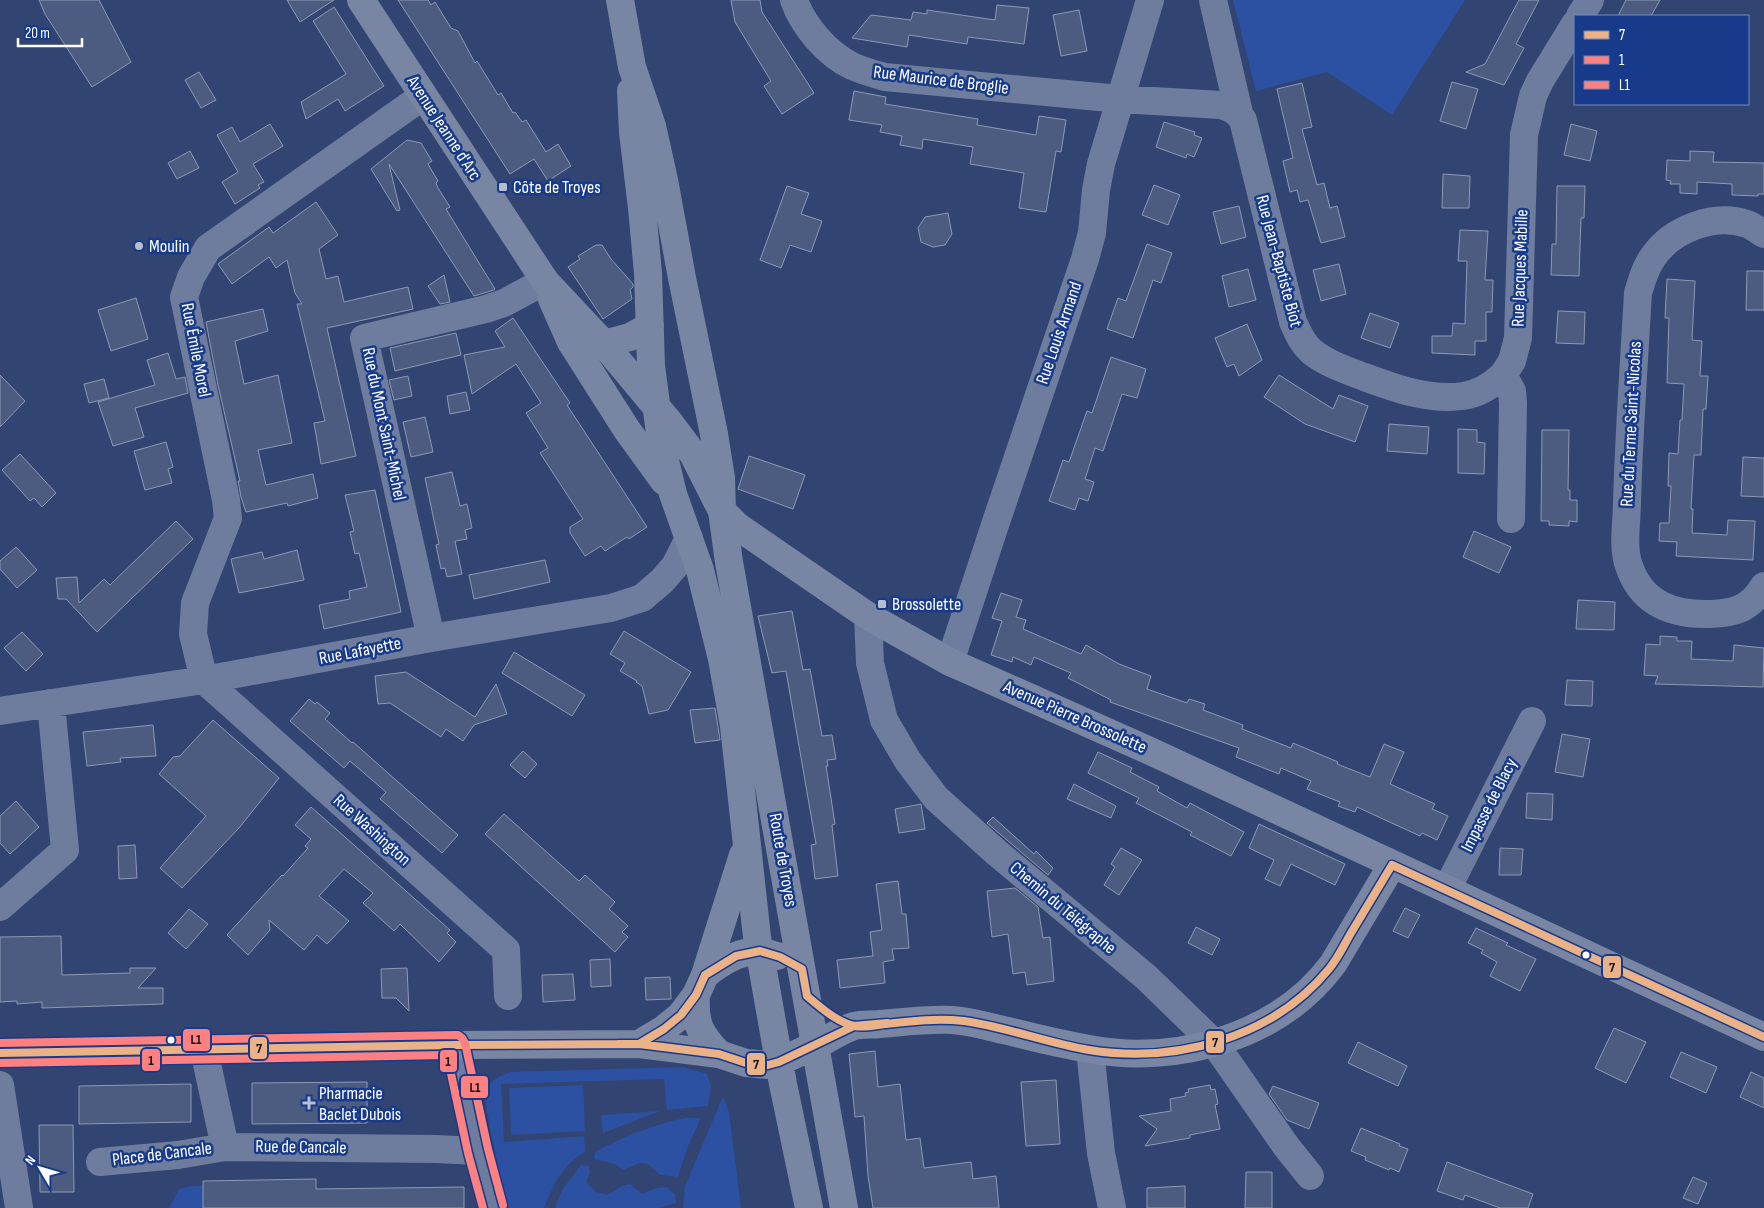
<svg xmlns="http://www.w3.org/2000/svg" width="1764" height="1208" font-family="'Sofia Sans Condensed',sans-serif">
<style>
.green{fill:#2c51a2}
.building{fill:#4c5c80;stroke:#8d99b4}
.lines{fill:none;stroke-linecap:round;stroke-linejoin:round}
.minor{stroke:#6e7c9d;stroke-width:28}
.major{stroke:#7885a3;stroke-width:28}
.bus-1-casing{stroke:#183a8b;stroke-width:11}
.bus-2-casing{stroke:#183a8b;stroke-width:11}
.bus-3-casing{stroke:#183a8b;stroke-width:11}
.bus-1{stroke:#ebb288;stroke-width:8}
.bus-2{stroke:#ff8080;stroke-width:8}
.bus-3{stroke:#ff8080;stroke-width:8}
.poi-dot{fill:#b7becd;stroke:#183a8b;stroke-width:2}
.bus-dot{fill:#fff;stroke:#183a8b;stroke-width:2}
.labels{text-anchor:middle;dominant-baseline:central;stroke-width:5;stroke-linejoin:round;paint-order:stroke}
.street-label{font-size:18px;fill:#fff;stroke:#183a8b}
.poi-label{font-size:18px;fill:#fff;stroke:#183a8b;text-anchor:start}
.line-badge{stroke:#183a8b;stroke-width:2}
.pale-badge-label{font-size:14px;text-anchor:middle;font-weight:bold;fill:#111}
</style>
<rect width="100%" height="100%" fill="#324471"/>
<!-- green -->
<path class="green" d="M1233,0H1465L1392,115L1327,72L1256,91Z
M683,1067L707,1074L711,1086L708,1106L667,1110L664,1079L501,1084L504,1142L584,1136L585,1152C563,1164 553,1186 544,1208H507C504,1190 482,1101 486,1091C491,1079 499,1077 510,1072Z
M583,1085L585,1131L511,1135L509,1088Z
M723,1096L729,1112L741,1208H683L685,1186Z
M660,1111L603,1133L601,1115Z
M685,1118H700C699,1125 695,1130 692,1137C686,1150 682,1163 678,1177L660,1175L648,1164L639,1163L623,1170L615,1164L594,1159L595,1152C624,1136 653,1125 685,1118Z
M581,1165L589,1166L590,1172L586,1182L596,1192L607,1195L622,1186L630,1184L642,1194L656,1188L667,1187L675,1195L676,1203L658,1208H555L562,1190Z
M191,1186H203V1208H169L179,1189Z"/>
<!-- building -->
<path class="building" d="M39,0H99L131,62L92,87L45,14Z
M287,0H334L300,22Z
M398,0H428L431,5L435,2L451,28L458,31L475,63L477,61L498,95L501,93L513,113L515,112L522,122L526,120L546,152L558,144L571,166L548,181L534,159L510,174Z
M731,0H760L762,12L814,93L782,114L764,86L771,81L735,22Z
M1519,0H1539L1516,44L1524,48L1504,85L1466,72L1485,64Z
M1626,0H1660L1651,16H1618Z
M997,5L1029,8L1024,44L968,37L967,44L909,35L907,47L852,38L871,15L911,20L913,12L927,14V10L995,20Z
M334,7L384,86L345,111L338,99L306,119L301,102L346,74L313,21Z
M1079,10L1087,51L1061,56L1053,15Z
M199,72L216,100L201,108L185,80Z
M1452,82L1478,89L1466,129L1440,121Z
M1302,83L1312,127L1302,129L1317,185L1324,183L1330,208L1337,206L1345,237L1321,243L1308,200L1300,202L1297,190L1290,192L1283,161L1293,158L1277,89Z
M854,91L886,97L885,104L978,119L977,125L1036,135L1039,116L1066,120L1061,152L1056,151L1046,212L1019,208L1024,173L970,164L973,147L923,139L922,149L900,145L902,136L880,132L882,125L849,120Z
M1164,122L1195,132L1194,135L1202,138L1194,157L1187,154L1186,158L1156,147Z
M270,124L283,146L253,164L264,182L258,185L260,188L235,204L222,182L238,172L217,135L232,127L240,142Z
M1571,124L1597,131L1590,161L1564,155Z
M407,140L421,143L432,161L428,164L438,181L436,183L438,188L450,207L446,209L495,289L494,290L474,296L389,164L400,210L397,211L371,169Z
M190,151L199,168L177,179L168,163Z
M1690,151L1714,152L1713,162L1764,163V194H1758V196L1732,195V184L1697,182V194L1680,193V184H1670L1671,181L1666,180L1667,160L1690,161Z
M1443,174L1470,176L1469,208H1442Z
M1154,185L1180,195L1168,225L1142,215Z
M787,186L809,193L801,214L822,221L811,252L790,245L781,268L760,260Z
M1557,186H1585L1584,218H1581L1579,276L1551,275L1552,244H1556Z
M316,202L338,235L319,249L326,279L338,276L344,302L408,287L413,309L327,328L356,456L321,464L314,423L325,421L297,304H302L295,293L287,260L276,268L269,257L232,284L218,264L269,227L273,233Z
M1239,206L1246,237L1221,244L1213,212Z
M948,213L952,234L945,245L933,247L921,242L918,228L925,217Z
M1460,230L1488,231L1485,280H1493L1492,312H1486V341H1475V355L1432,353V336H1452L1453,323L1465,324L1467,261H1458Z
M1147,244L1172,253L1161,283L1153,280L1133,338L1107,329L1118,298L1126,301Z
M596,245H602L611,259L633,284V287L630,290L632,299L603,319L568,267L580,259L578,256Z
M1339,264L1346,294L1321,301L1313,270Z
M1248,269L1256,300L1229,307L1222,276Z
M1747,271H1764V310H1746Z
M444,275L450,302L440,304L428,286Z
M1667,279L1695,281L1692,340L1702,341L1700,376H1708L1706,409H1703L1701,455H1694L1691,509H1693L1692,533L1727,535L1728,520L1755,521L1753,560L1676,556L1677,542L1659,541L1660,523H1669L1671,486H1668L1669,453L1678,454L1680,420H1682L1684,384L1667,383L1669,318H1665Z
M136,298L148,339L111,351L98,310Z
M263,309L268,331L235,341L244,384L278,375L292,443L258,450L266,485L313,474L318,498L288,506L287,503L246,512L241,497L238,481H240L218,385L206,322Z
M1558,311L1585,312L1584,344L1556,343Z
M1370,313L1399,323L1390,348L1361,338Z
M513,318L570,403L567,405L647,527L629,539L627,537L605,551L601,546L585,556L570,533V527L583,519L540,453L548,448L526,413L541,403L516,364L472,394L464,355L505,347L495,331Z
M1247,324L1262,360L1239,376L1234,364L1227,367L1215,338Z
M456,333L461,355L395,371L390,348Z
M168,353L176,379L185,377L188,393L135,408L144,437L113,446L98,402L155,385L147,360Z
M1111,357L1146,369L1137,398L1122,394L1103,451L1095,448L1085,479L1094,482L1088,501L1079,498L1075,510L1049,501L1063,460L1069,462L1087,411L1092,413Z
M0,375L25,401L0,427Z
M1279,375L1333,409L1339,395L1368,406L1355,442L1305,424L1264,397Z
M408,376L412,396L394,400L389,380Z
M104,379L109,398L89,403L84,384Z
M466,392L470,410L450,414L447,396Z
M425,417L433,452L411,457L403,422Z
M1389,424L1429,427L1427,454L1387,451Z
M1458,429L1477,430V442L1485,443L1484,474L1458,473Z
M1542,430H1569L1568,490H1570V500H1577V522L1569,521V526L1549,525V521H1541Z
M166,442L173,467L168,469L172,483L145,490L134,451Z
M20,454L56,493L42,507L34,498L30,501L2,470Z
M749,456L805,475L793,509L738,489Z
M1743,457L1764,458V497L1741,496Z
M452,472L460,506L467,504L472,528L465,530L467,539L455,541L462,574L447,577L445,568L441,569L436,545L439,544L425,478Z
M375,490L401,612L324,629L319,605L350,599L349,591L367,587L359,553L355,554L350,532L354,531L345,495Z
M176,521L193,539L97,632L66,599H58L56,578L77,577L79,603L104,579L110,585Z
M1474,531L1511,547L1499,573L1463,557Z
M16,547L37,570L17,588L0,569V561Z
M297,550L304,580L239,593L231,559L262,552L264,559Z
M545,560L550,582L474,599L469,575Z
M1001,593L1022,600L1016,617L1026,620L1023,629L1081,654L1086,645L1119,664L1151,676L1147,689L1187,703L1189,699L1205,704L1203,710L1243,725L1242,729L1291,748L1293,743L1338,762L1337,764L1370,777L1384,744L1404,752L1390,784L1435,804L1432,809L1448,816L1437,840L1422,833L1420,836L1357,807L1355,812L1338,806L1340,802L1307,789L1311,781L1281,768L1279,774L1236,757L1239,748L1110,702L1111,700L1068,678L1071,673L1034,657L1031,665L1013,657L1012,662L991,655L1002,621L992,618Z
M1578,600L1615,602L1614,630L1576,629Z
M792,611L803,670L810,669L822,736L832,735L836,759L827,760L828,766H826L835,824L832,825L838,876L815,879L811,845L816,844L786,671L772,673L758,616Z
M624,631L691,672L668,710L649,714L642,686L636,682L637,681L620,671L625,663L610,654Z
M22,632L43,654L26,671L4,648Z
M1660,636L1677,637V641H1692L1691,659L1733,661L1734,645L1764,648L1763,687L1655,684L1658,676L1644,675L1646,644L1660,645Z
M514,652L585,695L572,716L502,673Z
M406,672L475,717L496,684L507,714L474,725L463,741L446,729L441,737L390,703L378,704L375,676Z
M1567,680L1593,681L1592,706L1565,705Z
M309,699L315,704L317,702L330,713L325,719L352,743L353,742L458,835L442,853L380,799L386,792L350,761L344,768L290,721Z
M715,708L720,740L695,743L690,710Z
M213,720L279,778L239,828L182,888L160,868L206,816L159,774L173,757L180,756Z
M153,725L156,756L120,758L121,762L87,766L83,732Z
M1562,734L1590,739L1583,777L1555,772Z
M523,751L537,764L525,778L510,765Z
M1098,752L1132,768L1130,772L1159,787L1157,791L1187,808L1190,803L1244,832L1231,856L1190,835L1192,832L1136,803L1139,798L1088,773Z
M1074,784L1116,806L1111,818L1067,799Z
M1527,793L1553,794L1552,820L1526,818Z
M16,801L39,827L10,854L0,843V816Z
M921,804L925,829L899,833L895,809Z
M311,807L450,930L447,933L456,942L439,962L400,924L394,931L363,903L373,893L344,869L319,896L349,921L327,944L317,935L304,950L269,920L270,930L248,955L227,935L282,875L283,876L308,848L305,846L311,839L295,825Z
M504,814L579,881L585,875L615,902L609,909L628,926L622,932L628,937L615,952L485,834Z
M993,817L1034,854L1036,851L1053,868L1048,875L987,823Z
M1259,824L1345,864L1335,885L1291,864L1280,886L1265,879L1274,860L1249,848Z
M135,845L137,878L119,879L118,846Z
M1121,848L1142,860L1119,895L1104,885L1115,867L1111,864Z
M1500,848L1523,849L1521,875H1499Z
M898,881L902,914H906L909,948L892,949L894,960L883,962L885,983L840,988L837,960L873,956L870,932L882,930L876,884Z
M1015,888L1038,907L1043,938L1050,937L1054,981L1027,985L1025,972L1013,974L1008,934L992,937L987,891Z
M1405,908L1420,915L1408,938L1393,931Z
M189,909L208,924L186,949L168,933Z
M1196,927L1220,939L1212,955L1188,943Z
M1476,928L1508,943L1506,945L1536,959L1520,991L1490,976L1497,962L1481,953L1483,950L1468,943Z
M61,936L62,975L130,973V968H156L138,988H163V1004L42,1008V1002L17,1004V1001L0,1002V937Z
M610,959L611,986L591,987L590,960Z
M407,968L409,1011L396,998H382L381,969Z
M573,974L575,1000L543,1002L542,975Z
M670,977L671,999L646,1000L645,978Z
M1614,1028L1646,1042L1626,1083L1595,1068Z
M1358,1042L1407,1066L1398,1086L1348,1063Z
M875,1051L878,1087L900,1084L906,1140L920,1138L924,1168L971,1162L973,1179L996,1176L999,1208H873L868,1176L864,1116L855,1117L849,1054Z
M1681,1052L1717,1067L1706,1093L1670,1077Z
M1751,1072L1764,1078V1108L1740,1097Z
M1056,1080L1060,1144L1026,1146L1021,1082Z
M367,1082V1123L252,1124V1083Z
M191,1084V1122L79,1124V1086Z
M1210,1085L1211,1090L1215,1089L1218,1104L1215,1105L1220,1129L1190,1135V1138L1145,1146L1157,1129L1139,1116L1171,1111L1170,1099L1186,1096L1185,1093L1189,1092L1188,1089Z
M1273,1086L1319,1103L1309,1129L1287,1120L1269,1094Z
M39,1125H73L74,1192H40Z
M1361,1128L1400,1144L1399,1146L1408,1149L1399,1172L1390,1168L1389,1170L1365,1160L1366,1157L1351,1151Z
M1447,1162L1533,1194L1528,1208H1500L1465,1195L1463,1200L1437,1191Z
M1246,1172H1272V1208H1245Z
M1693,1177L1707,1183L1698,1204L1683,1198Z
M316,1179V1189L464,1187V1208H203V1181Z
M1185,1186V1208H1147V1188Z"/>
<g class="lines">
<!-- minor -->
<path class="minor" d="M794,0C803,26 827,54 852,66C863,71 874,74 885,77L1120,99L1221,105C1231,108 1237,111 1243,120L1293,322C1298,333 1302,343 1311,351C1324,362 1343,369 1359,375C1392,387 1427,401 1463,396C1479,394 1492,385 1503,375
M1213,0L1239,113
M1580,16L1590,0
M423,96L208,248L191,277L184,297L226,500L228,518L195,603L193,634L204,680L506,950L508,996
M1764,234C1759,231 1753,226 1747,224C1714,213 1672,229 1653,257C1645,268 1642,280 1638,293C1634,362 1629,432 1627,502C1627,522 1622,547 1629,566C1642,604 1673,615 1710,614C1735,613 1750,609 1764,586
M1511,519L1513,403L1512,391L1503,375L1512,361L1518,338L1524,135L1533,96L1540,81L1575,24
M868,616L870,663L884,720L908,761L936,798L997,853L1146,977L1215,1044L1286,1146L1310,1176
M431,638L364,338L486,309L504,303L545,281
M950,662L995,525L1085,259L1092,233L1096,190L1101,164L1150,0
M0,711L204,680L431,638L611,608L642,598L662,581L675,566L689,538
M1447,889L1532,721
M0,907L65,850L51,703
M455,1045L478,1151L493,1208
M204,1050L225,1147L436,1149L478,1151
M1090,1050L1101,1153L1112,1208
M0,1085L19,1208
M100,1162L178,1155L225,1147"/>
<!-- major -->
<path class="major" d="M361,0L545,281L604,344L669,422L693,454L722,511L737,526L868,616L950,662L1150,751L1764,1037
M620,0L632,67L652,126L664,180L682,278L714,434L721,478L722,511L729,562L844,1208
M631,91L633,132L642,208L648,273L651,366L662,448L673,494L700,570L722,659L734,726L757,937L783,1084L809,1208
M552,299L571,342L627,430L664,481
M604,344L630,337L650,326
M705,975C720,963 741,949 761,952C766,952 772,955 777,956
M696,995C694,1023 700,1034 719,1054
M639,1044L664,1029L681,1015L696,995L705,975L743,855
M0,1053L455,1045L639,1044L719,1054L746,1063L768,1065L779,1062C794,1055 809,1048 824,1041C833,1036 844,1029 854,1026C862,1024 872,1025 880,1024C904,1022 928,1019 952,1020C971,1021 989,1027 1008,1031C1035,1038 1061,1044 1089,1049C1176,1065 1278,1038 1333,964L1392,865"/>
<!-- bus-1 casing -->
<g class="bus-1-casing">
<path id="bus-1" d="M1392,865L1764,1037
M618,1044H639L719,1054L746,1063L768,1065L779,1062L854,1026L887,1023
M0,1053L455,1045L639,1044L664,1029L681,1015L696,995L705,975L736,956L760,951L780,957L802,969L807,996C820,1007 838,1023 855,1026C864,1028 876,1025 885,1024C912,1021 937,1018 964,1021C1007,1027 1047,1043 1089,1050C1176,1064 1272,1038 1329,969C1338,958 1344,945 1351,933C1365,910 1378,888 1392,865"/>
</g>
<!-- bus-2 casing -->
<g class="bus-2-casing">
<path id="bus-2" d="M0,1063L447,1055L468,1153L483,1208"/>
</g>
<!-- bus-3 casing -->
<g class="bus-3-casing">
<path id="bus-3" d="M0,1043L458,1035L462,1038L465,1043L488,1149L503,1205"/>
</g>
<!-- bus-1 -->
<use href="#bus-1" class="bus-1"/>
<!-- bus-2 -->
<use href="#bus-2" class="bus-2"/>
<!-- bus-3 -->
<use href="#bus-3" class="bus-3"/>
</g>
<!-- markers -->
<g class="poi-dot">
<rect x="498" y="182" width="10" height="10" rx="2.5"/>
<circle cx="139" cy="246" r="5"/>
<rect x="877" y="599" width="10" height="10" rx="2.5"/>
<path d="M306.5 1095.5h5v5h5v5h-5v5h-5v-5h-5v-5h5z"/>
</g>
<g class="bus-dot">
<circle cx="1586" cy="955" r="4.5"/>
<circle cx="171" cy="1040" r="4.5"/>
</g>
<g class="labels">
<!-- street labels -->
<g class="street-label">
<text transform="translate(941 80) rotate(7)">Rue Maurice de Broglie</text>
<text transform="translate(444 128) rotate(57)">Avenue Jeanne d'Arc</text>
<text transform="translate(1279 261) rotate(75)">Rue Jean-Baptiste Biot</text>
<text transform="translate(1520 268) rotate(-88)">Rue Jacques Mabille</text>
<text transform="translate(1059 333) rotate(-71)">Rue Louis Armand</text>
<text transform="translate(196 350) rotate(79)">Rue Émile Morel</text>
<text transform="translate(384 424) rotate(78)">Rue du Mont Saint-Michel</text>
<text transform="translate(1631 424) rotate(-87)">Rue du Terme Saint-Nicolas</text>
<text transform="translate(360 651) rotate(-11)">Rue Lafayette</text>
<text transform="translate(1075 717) rotate(24)">Avenue Pierre Brossolette</text>
<text transform="translate(1489 805) rotate(-63)">Impasse de Blacy</text>
<text transform="translate(372 830) rotate(42)">Rue Washington</text>
<text transform="translate(783 860) rotate(80)">Route de Troyes</text>
<text transform="translate(1063 908) rotate(40)">Chemin du Télégraphe</text>
<text transform="translate(301 1147) rotate(1)">Rue de Cancale</text>
<text transform="translate(162 1154) rotate(-7)">Place de Cancale</text>
</g>
<!-- poi labels -->
<g class="poi-label">
<text x="513" y="187">Côte de Troyes</text>
<text x="149" y="246">Moulin</text>
<text x="892" y="604">Brossolette</text>
<text x="319" y="1093">Pharmacie<tspan x="319" dy="21">Baclet Dubois</tspan></text>
</g>
</g>
<g class="line-badge">
<rect x="1602" y="955" width="20" height="24" rx="5" fill="#ebb288"/>
<rect x="182" y="1028" width="29" height="24" rx="5" fill="#ff8080"/>
<rect x="1205" y="1030" width="20" height="24" rx="5" fill="#ebb288"/>
<rect x="249" y="1036" width="19" height="24" rx="5" fill="#ebb288"/>
<rect x="141" y="1048" width="20" height="24" rx="5" fill="#ff8080"/>
<rect x="439" y="1049" width="19" height="24" rx="5" fill="#ff8080"/>
<rect x="746" y="1052" width="20" height="24" rx="5" fill="#ebb288"/>
<rect x="460" y="1075" width="29" height="24" rx="5" fill="#ff8080"/>
</g>
<g class="pale-badge-label">
<text x="1612" y="972">7</text>
<text x="196" y="1044">L1</text>
<text x="1215" y="1047">7</text>
<text x="259" y="1053">7</text>
<text x="151" y="1065">1</text>
<text x="448" y="1066">1</text>
<text x="756" y="1069">7</text>
<text x="475" y="1092">L1</text>
</g>
<!-- legend -->
<rect x="1574" y="15" width="175" height="90" fill="#183a8b" stroke="#7489b9"/>
<rect x="1584" y="31" width="25" height="8" fill="#ebb288" stroke="#7489b9"/>
<text x="1619" y="40" font-size="15" fill="#ffffff">7</text>
<rect x="1584" y="56" width="25" height="8" fill="#ff8080" stroke="#7489b9"/>
<text x="1619" y="65" font-size="15" fill="#ffffff">1</text>
<rect x="1584" y="81" width="25" height="8" fill="#ff8080" stroke="#7489b9"/>
<text x="1619" y="90" font-size="15" fill="#ffffff">L1</text>
<!-- north arrow -->
<g transform="translate(40 1168) rotate(308)" stroke="#183a8b" stroke-width="4" paint-order="stroke">
<path d="M0-4L9 19L0 12L-9 19Z" fill="#ffffff"/>
<text y="-8" font-size="14" font-weight="bold" text-anchor="middle" fill="#ffffff">N</text>
</g>
<!-- scale -->
<path d="M18 38v8h64v-8" fill="none" stroke="#ffffff" stroke-width="2.5"/>
<text x="25" y="38" font-size="15" fill="#ffffff" stroke="#183a8b" stroke-width="4" paint-order="stroke">20 m</text>
</svg>
